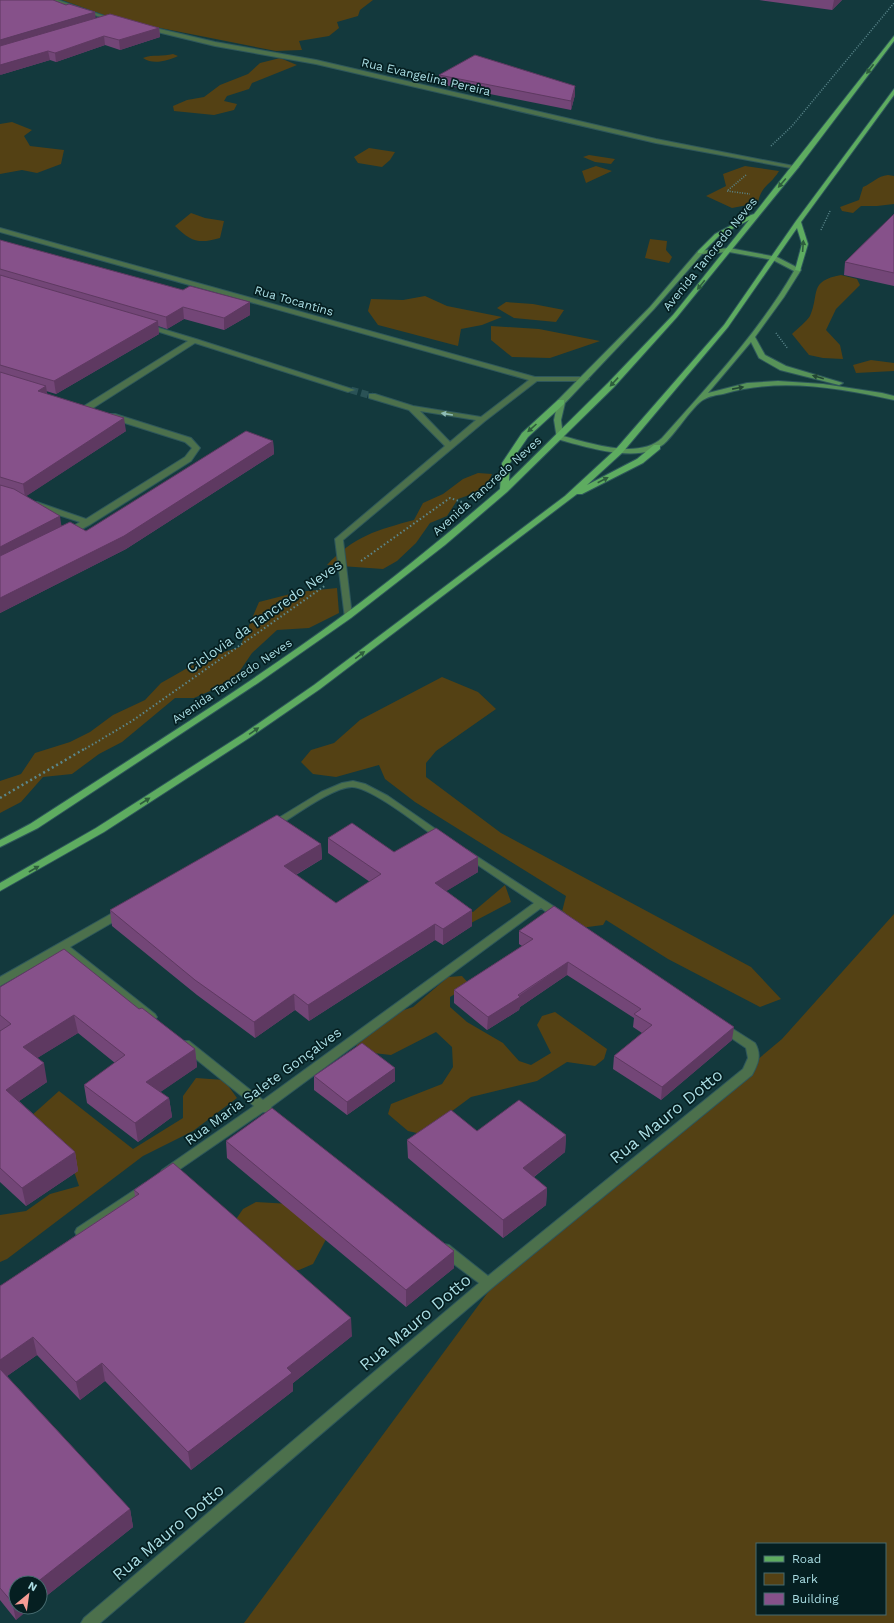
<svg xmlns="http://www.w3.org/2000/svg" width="894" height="1623" font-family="'Work Sans',sans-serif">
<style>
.green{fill:#544114;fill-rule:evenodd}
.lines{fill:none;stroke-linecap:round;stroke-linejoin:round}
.street-tunnel{stroke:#2a5256;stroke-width:7;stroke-dasharray:7 3.5;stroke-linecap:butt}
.street-casing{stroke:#2e575b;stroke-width:2}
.secondary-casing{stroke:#2e575b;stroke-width:2}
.primary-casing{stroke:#2e575b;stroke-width:2}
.path-far2{stroke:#5b878c;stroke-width:1.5;stroke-dasharray:1 1.5;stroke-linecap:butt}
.path-far1{stroke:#5b878c;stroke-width:2;stroke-dasharray:1.5 2.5;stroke-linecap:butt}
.path{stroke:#5b878c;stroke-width:2.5;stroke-dasharray:2 3;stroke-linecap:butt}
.street{fill:#4c704c;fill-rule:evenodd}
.secondary{fill:#579258;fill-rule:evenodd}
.primary{fill:#5eac60;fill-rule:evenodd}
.wall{fill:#734677}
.shaded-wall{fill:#5e3961}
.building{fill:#86518a;stroke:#5e3961}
.oneway{fill:#2d5e3d}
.oneway2{fill:#224734}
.oneway3{fill:#8ebcb6}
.labels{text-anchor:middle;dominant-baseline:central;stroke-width:3.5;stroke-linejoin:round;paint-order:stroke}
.far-street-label{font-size:12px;fill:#aadde3;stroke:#051f21}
.street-label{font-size:14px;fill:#aadde3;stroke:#051f21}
.near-street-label{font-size:17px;fill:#aadde3;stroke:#051f21}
</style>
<rect width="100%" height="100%" fill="#13393d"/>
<!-- green -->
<path class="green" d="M62,0H373L360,10L358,16L337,22L339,28L329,36L299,41L302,50L276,51L115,19Z
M173,54L178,56C167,61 153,65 143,58C153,54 163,57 173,54Z
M280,58L297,65L252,83L249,89L227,96L224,101L237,104L234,110L214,115L174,111L173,106L187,100L204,97L220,85L248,74L260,63Z
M12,122L32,130L24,136L30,146L64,150L61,164L37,173L22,170L0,174V124Z
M369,148L395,152L390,160L382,167L358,163L354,157Z
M589,155L615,159L611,164L595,162L583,157Z
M596,166L612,171L586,183L582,171Z
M745,166L779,171C771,185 761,185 758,203L732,208L706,196L726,186L723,174Z
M888,175L894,176V204L877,206H861L853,213L842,211L840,207L859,200L863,187C873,183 877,176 888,175Z
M191,213L205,218L224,221L220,238C199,244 191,242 175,226Z
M650,239L667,241L666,250L672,257L669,263L645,258Z
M841,275L857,279L860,285L836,309L826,330L840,345L843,359L823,358L809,355L792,334C797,329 806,322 810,316C820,294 808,281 841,275Z
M425,296L447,306L502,317L482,325L461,329L458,346L378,325L368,311L371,299L403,300Z
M506,302L533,304L564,310L556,322L514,318L497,308Z
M491,326L539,329L600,341L550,358L512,357L491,340Z
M871,360L894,363V371L856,373L853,365Z
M478,473L492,474L486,489L458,499L447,516L430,523L416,543L397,561L383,569L327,565C354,536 377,530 414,520L423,503L443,494L463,479Z
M337,588L339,613L309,628L277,630L252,653L233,681L194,698H175L122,742L99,754L72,774L43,777L21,802L0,813V781L21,774L35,753L70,742L90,732L113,715L145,700L161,683L205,658L240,647L259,602L298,592Z
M442,677L478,692L496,709L436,751L426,763V777L501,833L751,967L781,999L760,1007L668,959L606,920L603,925L557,931L566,896L415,802L385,779L379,765L336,777L313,774L301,762L311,750L334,743L360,720Z
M505,885L511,902L452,933L451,903L473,912Z
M894,914V1623H244L500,1276L782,1039ZM757,1544H885V1614H757Z
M462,976L470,985L450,997V1007L467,1022L503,1043L519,1061L531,1065L551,1053L537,1025L542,1016L555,1012L607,1049L604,1059L595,1066L567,1062L537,1081L471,1097L421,1134L408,1131L388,1114L391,1104L442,1084L453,1067L452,1047L436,1032L391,1055L364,1052L356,1045L362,1036L375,1031L374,1020L413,1007L448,977Z
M196,1078L224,1080L237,1098L193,1131L143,1156L7,1259L0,1262V1215L26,1211L50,1194L79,1186L65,1145L21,1125L59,1091L133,1149L183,1118V1096Z
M256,1202L343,1207L313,1264L299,1270H280L228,1231L243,1209Z"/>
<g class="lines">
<!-- street-tunnel -->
<path class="street-tunnel" d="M351,390L372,396"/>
<!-- street casing -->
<g class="street-casing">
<path id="street" d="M51,0H58L116,20L112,21Z
M147,26L215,42L316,60L656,139L799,167L796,169L656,143L316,64L215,46L145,29Z
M0,228L535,377H585L589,379L585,381H537L485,421L343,540L352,616L348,619L345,618L335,539L445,446L409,410L369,398V394H375L413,406L481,417L529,380L0,232ZM420,411L476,420L450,442Z
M146,324L196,339L355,390L348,392L195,343L90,410H84V406L188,341L144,327V325Z
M109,414H115L191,438L200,448L191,461L91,524L71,535H65V531L80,522L31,506V502H37L86,519L185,457L192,448L185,442L109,418Z
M353,781L365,784L388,796L447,837L446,839H438C421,827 371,787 352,787C333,787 293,817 276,827H268L267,825L321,792L342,783Z
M467,850L564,913L565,916L564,919H556L541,908L271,1107L272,1109L270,1112H263L170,1176L166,1178L162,1176L160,1173L162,1170L254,1106L181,1047L179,1044L181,1041H189L263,1100L534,903L463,855L462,853Z
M123,907L128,911L127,914L70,947L155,1014L157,1017L155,1020H147L62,951L0,986V977Z
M722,1022L755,1043C762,1055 758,1064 752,1075L493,1287L100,1623H81L84,1618L479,1283L439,1253L438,1249L439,1245L444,1244L449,1245L488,1276L743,1069L748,1058L746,1048L718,1029L716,1026L718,1023Z
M145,1183L149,1185L151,1188L149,1191L85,1236L81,1237L77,1236L75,1232L77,1228Z"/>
</g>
<!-- secondary casing -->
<g class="secondary-casing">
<path id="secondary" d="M729,248L777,257L800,269L801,270L784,297L755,337L765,355L786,366L843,383L839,385L780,370L759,358L751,342L708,393L747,383L778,381L823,384L882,393L894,396V400C839,388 779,377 723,394C717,395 709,396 703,400C694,405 676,432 667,441C644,466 586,447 557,439L554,420L558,400L650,307L698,251ZM729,252L773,260L794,271C759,332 708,386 662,438C639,460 589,443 563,436L561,420L565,403L654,309L702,254Z"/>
</g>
<!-- primary casing -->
<g class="primary-casing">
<path id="primary" d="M894,36V41L798,168L677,317L614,387L507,492L445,545L351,618L258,683L38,828L0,847V840L30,824C136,755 243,689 345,614C398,575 450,532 500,489L502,463L522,433L558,400H564V404L528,437L510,463L509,481L608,383L673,315L749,220L719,236L702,253H698V251L715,234L751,215L754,214Z
M894,89V95L801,222L808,244L800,271L795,270L802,244L797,228L728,327L622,453L587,485L637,459L654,445H660V449L643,463L582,494H577L320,689L249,738L104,832L0,891V883L96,828L243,734L314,685L565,496L616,449L724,325L796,221Z"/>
</g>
<!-- path-far2 -->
<path class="path-far2" d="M771,146L792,126L894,3
M746,175L727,191L750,194
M821,230L830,211
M776,333L788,349"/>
<!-- path-far1 -->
<path class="path-far1" d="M361,561L450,498L462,502
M85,749L132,721L326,585"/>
<!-- path -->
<path class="path" d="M0,798L86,748"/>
<!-- street -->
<use href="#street" class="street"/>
<!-- secondary -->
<use href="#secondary" class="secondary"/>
<!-- primary -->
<use href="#primary" class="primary"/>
</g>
<!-- wall -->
<path class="wall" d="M759,0H842L832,10Z
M96,18L159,28L160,37L120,50L105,45L56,62L50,60L0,75Z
M439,75L575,86V95L571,110L439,84Z
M894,214V286L844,275L845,262Z
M0,240L250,315L224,330L184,319L167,329L158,326L159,334L56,394L46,391L47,394L126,431L26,496L62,526L86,531L273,441L274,454L126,549L0,613Z
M328,838L394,852L478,872L446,891L472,910V926L443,945L435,940L309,1021L295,1010L255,1038L197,995L112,926L110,910L321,844L322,859L296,875L336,903L370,882L328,853Z
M519,931L732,1040L661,1100L613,1069L614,1056L642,1033L633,1027L634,1018L567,975L520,1007L519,1010L487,1030L454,1003V990L522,946L519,944Z
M0,987L139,1009L195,1049L197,1067L160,1092L169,1098L172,1117L138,1142L87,1103L84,1085L115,1063L78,1033L37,1058L47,1082L19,1101L75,1152L78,1171L26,1206L0,1182V1031L1,1030H0Z
M314,1076L395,1081L347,1115L314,1090Z
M477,1131L566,1135L565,1152L534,1177L547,1188L546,1205L503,1238L408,1158L407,1140Z
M226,1141L454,1251V1268L406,1307L227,1158Z
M134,1190L352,1336L293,1383V1391L191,1470L105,1381L80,1400L37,1355L7,1376L130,1509L133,1527L40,1601V1583L16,1620L0,1600V1286L135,1196Z"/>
<!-- shaded-wall -->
<path class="shaded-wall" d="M834,0H842L832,10Z
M95,12L96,20L0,49V40Z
M159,28L160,37L120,50L119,40Z
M104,36L105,45L56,62L55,53Z
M48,51L50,60L0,75V65Z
M575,86V95L571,110V101Z
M250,302V315L224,330V318Z
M183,307L184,319L167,329L166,317Z
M158,321L159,334L56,394L54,381Z
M46,386L48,399L38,391Z
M124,418L126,431L25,497L23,484Z
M273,441L274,454L126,549L0,613V598Z
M60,516L62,530L0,562V547Z
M321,844L322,859L285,881L284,866Z
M478,857V872L435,898V883Z
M472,910V926L443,945V929Z
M435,924V940L309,1021L308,1005Z
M568,962L567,975L520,1007L519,1010L487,1030L488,1017Z
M294,994L295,1010L255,1038L254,1022Z
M74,1015L78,1033L26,1065L23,1047Z
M734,1027L732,1040L661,1100L662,1087Z
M195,1049L197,1067L149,1100L146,1082Z
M44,1063L47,1082L9,1108L6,1090Z
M395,1068V1081L347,1115V1102Z
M169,1098L172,1117L138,1142L135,1123Z
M566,1135L565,1152L522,1186L523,1168Z
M75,1152L78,1171L26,1206L22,1188Z
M547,1188L546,1205L503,1238V1220Z
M454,1251V1268L406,1307V1290Z
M351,1318L352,1336L293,1383V1391L191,1470L188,1452L287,1368Z
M33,1337L37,1355L0,1381V1360Z
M102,1363L105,1381L80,1400L76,1382Z
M130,1509L133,1527L40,1601V1583H36Z
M16,1598V1607H32L16,1620L12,1602Z"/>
<!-- building -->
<path class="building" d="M0,0H53L66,5L69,4L95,12L0,40Z
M110,14L159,28L119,40L104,36L55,53L48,51L0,65V46Z
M475,55L575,86L571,101L439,75Z
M894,214V273L845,262Z
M0,240L183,290L190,286L250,302L224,318L183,307L166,317L0,269Z
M0,275L158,321L54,381L0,365Z
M0,372L46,386L38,391L124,418L23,484L0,477Z
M246,431L273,441L124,536L0,598V556L70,522L86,531Z
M0,485L14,489L60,516L0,547Z
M277,815L321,844L284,866L336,903L381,874L328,838L352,823L394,852L436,828L478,857L435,883L472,910L443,929L435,924L308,1005L294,994L254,1022L195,980L110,910Z
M554,906L734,1027L662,1087L614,1056L652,1025L634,1014L641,1009L568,962L518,995L520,997L488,1017L454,990L533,939L519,931Z
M64,949L139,1009L142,1008L195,1049L146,1082L169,1098L135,1123L84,1085L125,1055L74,1015L23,1047L44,1063L6,1090L75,1152L22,1188L0,1168V1031L11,1024L0,1015V987Z
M362,1043L395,1068L347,1102L314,1076Z
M519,1100L566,1135L523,1168L547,1188L503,1220L407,1140L451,1110L477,1131Z
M272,1108L454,1251L406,1290L226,1141Z
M173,1163L351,1318L287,1368L292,1373L188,1452L102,1363L76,1382L33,1337L0,1360V1286L139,1194L134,1190Z
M0,1369L130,1509L36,1583H16V1598L12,1602L0,1588Z"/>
<!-- one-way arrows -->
<defs><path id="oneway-solid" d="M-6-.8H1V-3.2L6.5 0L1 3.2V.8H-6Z"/></defs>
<g class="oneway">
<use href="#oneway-solid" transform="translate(870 69) rotate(127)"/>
<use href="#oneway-solid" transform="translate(782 183) rotate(130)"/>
<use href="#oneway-solid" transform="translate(803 246) rotate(-86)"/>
<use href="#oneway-solid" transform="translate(701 285) rotate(129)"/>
<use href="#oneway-solid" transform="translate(614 382) rotate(133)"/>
<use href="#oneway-solid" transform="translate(532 428) rotate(138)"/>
<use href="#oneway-solid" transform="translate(603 480) rotate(-27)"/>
<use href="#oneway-solid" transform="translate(360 655) rotate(-37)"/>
<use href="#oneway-solid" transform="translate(254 731) rotate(-35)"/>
<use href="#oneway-solid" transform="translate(145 801) rotate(-33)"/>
<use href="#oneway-solid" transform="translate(34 869) rotate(-30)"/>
</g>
<g class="oneway2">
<use href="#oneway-solid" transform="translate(818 377) rotate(-164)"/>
<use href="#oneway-solid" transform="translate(738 388) rotate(-11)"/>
</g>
<use class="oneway3" href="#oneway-solid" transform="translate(447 414) rotate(-171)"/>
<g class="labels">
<!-- far-street labels -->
<g class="far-street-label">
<text transform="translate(426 77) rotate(13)">Rua Evangelina Pereira</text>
<text transform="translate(710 254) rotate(-51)">Avenida Tancredo Neves</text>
<text transform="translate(294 301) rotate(16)">Rua Tocantins</text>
<text transform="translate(487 486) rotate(-42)">Avenida Tancredo Neves</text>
<text transform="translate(232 681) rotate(-34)">Avenida Tancredo Neves</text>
</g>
<!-- street labels -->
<g class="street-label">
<text transform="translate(264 616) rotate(-35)">Ciclovia da Tancredo Neves</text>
<text transform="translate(263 1086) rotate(-36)">Rua Maria Salete Gonçalves</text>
</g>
<!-- near-street labels -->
<g class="near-street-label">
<text transform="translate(666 1116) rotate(-39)">Rua Mauro Dotto</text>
<text transform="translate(415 1322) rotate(-40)">Rua Mauro Dotto</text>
<text transform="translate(168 1532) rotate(-40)">Rua Mauro Dotto</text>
</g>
</g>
<!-- legend -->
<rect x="756" y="1543" width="130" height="72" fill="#051f21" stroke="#476b6f"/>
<rect x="764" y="1556" width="20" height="6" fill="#5eac60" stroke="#476b6f"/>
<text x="792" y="1563" font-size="12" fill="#aadde3">Road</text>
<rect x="764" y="1573" width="20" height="12" fill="#544114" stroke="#476b6f"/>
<text x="792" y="1583" font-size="12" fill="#aadde3">Park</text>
<rect x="764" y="1593" width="20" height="12" fill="#86518a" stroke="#476b6f"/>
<text x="792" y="1603" font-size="12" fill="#aadde3">Building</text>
<!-- north arrow -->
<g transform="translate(28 1595) rotate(29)"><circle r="19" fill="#051f21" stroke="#476b6f"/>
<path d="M0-3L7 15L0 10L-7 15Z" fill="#f59c95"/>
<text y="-6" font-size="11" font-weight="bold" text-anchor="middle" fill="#aadde3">N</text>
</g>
</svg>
